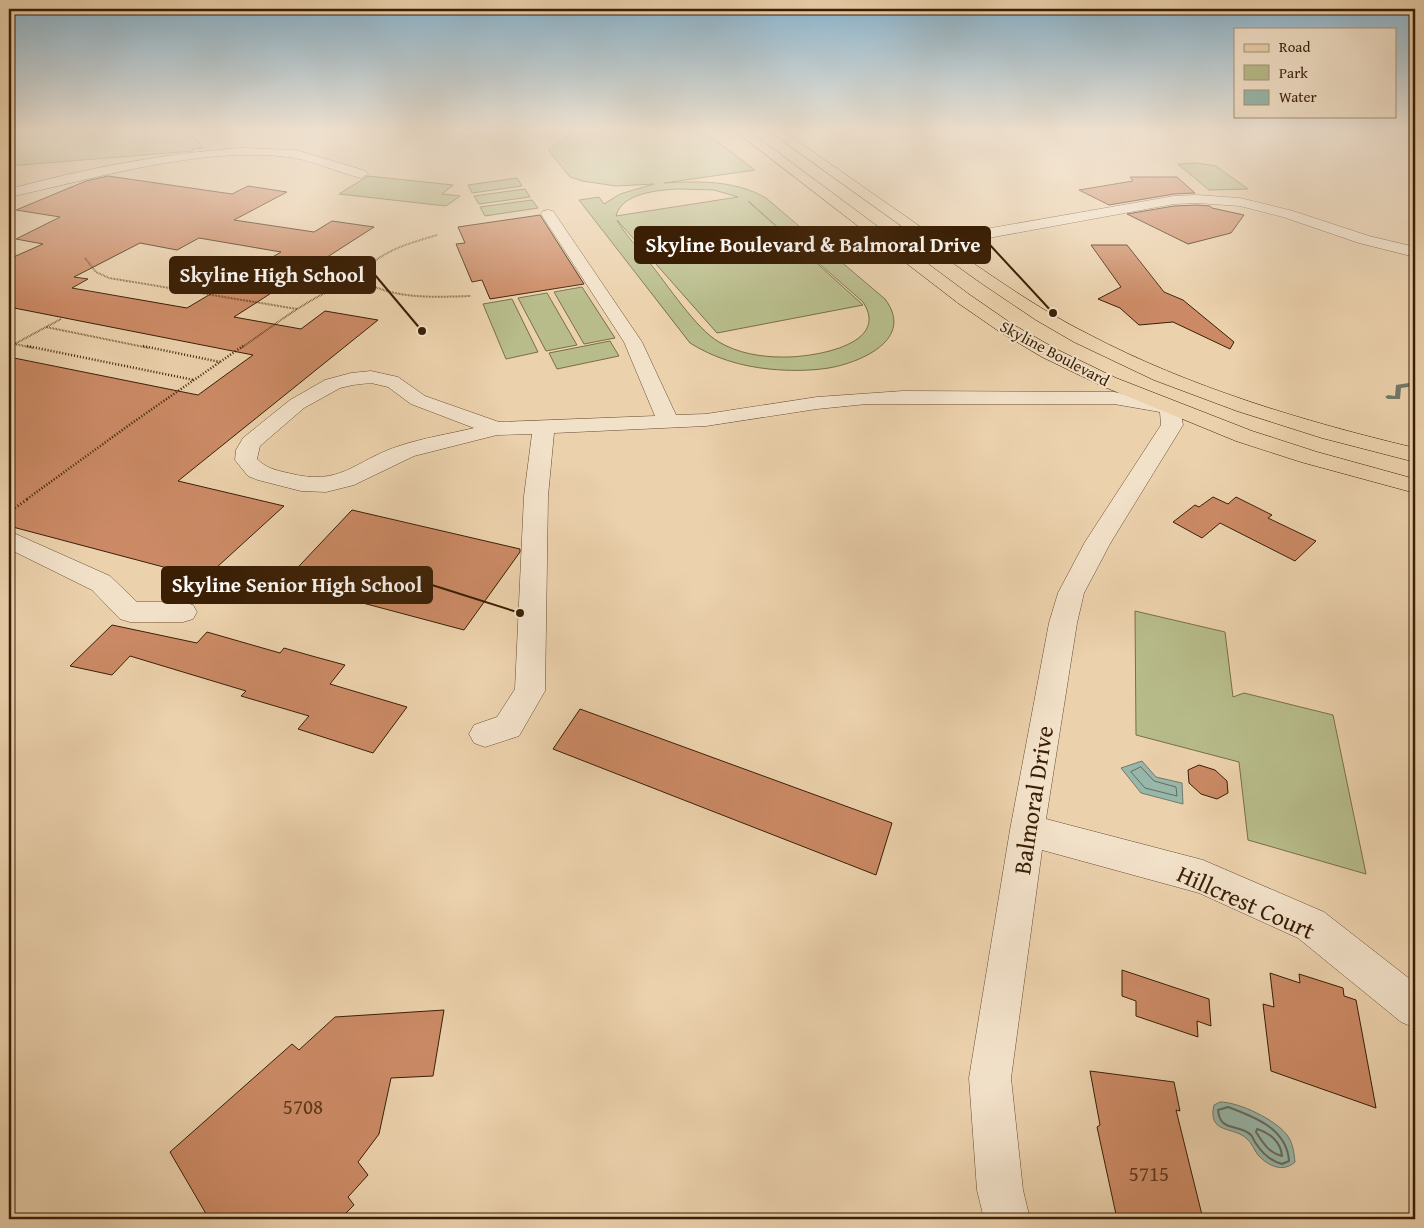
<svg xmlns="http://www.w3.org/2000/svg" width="1424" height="1228" font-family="'Gentium Book Plus',serif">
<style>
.green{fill:#b7bc8a;stroke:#786e48;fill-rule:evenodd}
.water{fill:#98b7ab;stroke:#727a69}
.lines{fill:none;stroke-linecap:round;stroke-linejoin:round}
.shore-far1{stroke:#696b58;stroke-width:1}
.shore{stroke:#696b58;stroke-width:2}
.stream{fill:#727a69;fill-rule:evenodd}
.building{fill:#cb8a65;stroke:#3a1f05;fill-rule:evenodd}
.minor-casing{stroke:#664c2f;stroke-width:1}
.major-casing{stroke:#3a1f05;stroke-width:1}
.path-far2{stroke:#3a1f05;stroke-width:2;stroke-dasharray:0.5 1;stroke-linecap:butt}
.path-far1{stroke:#3a1f05;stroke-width:2.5;stroke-dasharray:1 2;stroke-linecap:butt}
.path{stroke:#3a1f05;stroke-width:3;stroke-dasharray:1 2.5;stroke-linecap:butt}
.minor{fill:#f2e1c9;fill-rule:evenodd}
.major{fill:#ebd1ac;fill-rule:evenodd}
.labels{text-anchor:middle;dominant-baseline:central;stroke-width:4;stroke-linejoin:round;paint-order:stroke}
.far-street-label{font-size:16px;fill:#3a1f05;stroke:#f2e1c9}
.near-number-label{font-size:21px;fill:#5e3a1d}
.near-street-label{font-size:24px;fill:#3a1f05;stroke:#f2e1c9}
.leader{fill:none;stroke:#3a1f05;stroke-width:2}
.callout-dot{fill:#3a1f05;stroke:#f2e1c9;stroke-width:2}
.callout{fill:#3a1f05;stroke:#3a1f05;stroke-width:2}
.callout-label{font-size:21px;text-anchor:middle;font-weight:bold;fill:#fff}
</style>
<rect width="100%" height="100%" fill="#ebd1ac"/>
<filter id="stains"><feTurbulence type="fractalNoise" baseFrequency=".004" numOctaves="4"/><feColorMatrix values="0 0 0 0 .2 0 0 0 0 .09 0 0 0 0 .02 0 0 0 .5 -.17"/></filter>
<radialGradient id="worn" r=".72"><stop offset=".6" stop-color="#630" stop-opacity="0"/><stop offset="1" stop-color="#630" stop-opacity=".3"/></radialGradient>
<!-- green -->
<path class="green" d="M9,131H187L204,148L192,149L193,151L9,166Z
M575,131H703L755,170L664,183C698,181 735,180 766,198L885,299C915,339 862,362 829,368C809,371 789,371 769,369C740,366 714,358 690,343L579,200L599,197L604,204L620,194L654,184L616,186L582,181L570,177L548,150ZM678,189L714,190L738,197L616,216C621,193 659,190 678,189ZM748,201L863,302C892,346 809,358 781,357C761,357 737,353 719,342C696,329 667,284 649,262C639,248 625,235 617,220L717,333L863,305Z
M1196,163L1216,166L1248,189L1209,190L1178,164Z
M368,176L453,185L442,194L460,196L446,206L339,194Z
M517,178L522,186L472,193L468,185Z
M525,189L530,197L479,204L474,196Z
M532,200L538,208L485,216L480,207Z
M582,287L615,338L584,344L554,292Z
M547,293L577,345L546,351L518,298Z
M512,299L538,352L506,359L483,304Z
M610,341L619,356L557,369L549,353Z
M1135,611L1225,632L1233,697L1244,693L1333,715L1366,874L1248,840L1239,762L1136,735Z"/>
<!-- water -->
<path class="water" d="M1142,761L1156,777L1182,783L1183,804L1141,793L1121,768Z
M1220,1102C1239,1102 1276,1120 1287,1135C1293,1143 1294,1153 1295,1162C1283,1173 1268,1166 1258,1155C1254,1150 1252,1143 1247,1139C1235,1126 1207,1135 1214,1105Z"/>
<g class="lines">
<!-- shore-far1 -->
<path class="shore-far1" d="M1141,767L1154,781L1176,787L1177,796L1145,788L1131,772Z"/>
<!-- shore -->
<path class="shore" d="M1228,1107C1255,1117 1287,1129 1289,1161L1282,1164C1271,1161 1263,1154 1257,1145C1254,1142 1253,1137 1251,1135C1239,1123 1220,1133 1218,1110Z
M1257,1129C1270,1133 1281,1142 1282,1156C1269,1153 1263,1143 1256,1132Z"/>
<!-- stream -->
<path class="stream" d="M1415,382V386L1401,388L1400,399H1388L1385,397L1388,395L1395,396L1396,385Z"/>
</g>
<!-- building -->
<path class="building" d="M108,176L232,194L248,186L287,192L234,220L314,232L332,221L374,227L234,317L301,329L325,311L378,320L178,481L284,506L205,578L9,526V357L198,395L253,355L9,307V259L43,244L16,239L60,217L16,210L86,181ZM199,238L281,252L187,308L72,288L88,279L74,277L140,243L177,250Z
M1130,177H1177L1195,193L1174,194L1109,205L1079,190L1133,181Z
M1197,205L1210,206L1212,208L1244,215L1231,233L1188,244L1127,214L1174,206Z
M540,215L584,284L490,299L482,280L472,282L456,244L465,243L458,227Z
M1091,245H1127L1164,292L1183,300L1234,342L1230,349L1173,322L1139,325L1120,308L1098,299L1121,287Z
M1213,497L1228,504L1236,497L1272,515L1268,518L1316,541L1295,561L1220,523L1202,538L1173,522L1195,505L1199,507Z
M352,510L520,549V552L464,630L284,582Z
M112,625L197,643L207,632L280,653L284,648L312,656L345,665L330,684L407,707L373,753L298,729L309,716L241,696L246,691L130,656L112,675L70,666Z
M580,709L892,823L876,875L553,749Z
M1199,765L1215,770L1227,781L1228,793L1217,799L1201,794L1189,783L1188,770Z
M1122,970L1209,999L1211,1026L1197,1021L1198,1037L1136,1016V1001L1122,996Z
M1270,973L1300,983L1299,974L1343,988L1344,996L1356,1000L1376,1108L1271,1071L1263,1004L1274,1007Z
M444,1010L433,1076L391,1078L379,1134L358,1162L368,1175L348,1197L354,1205L340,1219H209L170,1152L292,1044L299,1050L335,1017Z
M1090,1071L1174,1082L1180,1111L1176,1110L1203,1219H1117L1097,1127L1100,1125Z"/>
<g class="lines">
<!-- minor casing -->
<g class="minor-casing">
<path id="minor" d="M242,148L296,150L366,171L368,174L361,178C336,172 313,160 288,157C200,146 95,179 9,197V189C85,169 163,153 242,148Z
M1197,195L1240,198L1293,211L1369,236L1415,247V257L1359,243L1283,217L1240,206L1197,203L1174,204L934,248L929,246L926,243L929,240L934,238L1174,196Z
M548,210L553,211L642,342L676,415L706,414L817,397L903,391L1114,392L1177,404L1180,408L1183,425L1111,542L1084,593L1077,623L1046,819L1203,860L1324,912L1415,983V1028L1401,1022L1298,938L1199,893L1042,850L1011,1078L1023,1190L1030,1219H984L977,1190L969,1078L1010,830L1049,623L1058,593L1085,542L1161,425L1160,412L1114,404H867L817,409L706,426L554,433L548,496L545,691L519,736L485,747L474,743L469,734L474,725L497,717L515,689L524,496L532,434L497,435L414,456L354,485L326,492L301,491L258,480L248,476L235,460L236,450L243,438L290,400L325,380L351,373L371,371L398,377L425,396L499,422L655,416L624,342L541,214L543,211ZM371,383L388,387L411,404L474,428C449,434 423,438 399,446C353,461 342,487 288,473C275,470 266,468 257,459L260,446L304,408L340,388L353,385Z
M9,531L110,576L137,602H183L193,605L197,612L193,619L183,622H130L120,619L92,590L9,549Z"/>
</g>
<!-- major casing -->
<g class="major-casing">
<path id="major" d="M735,131H749L970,295L1012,324L1056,349L1116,378L1252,431L1317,452L1415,479V493L1301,462L1236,441L1102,386L1042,357L1000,332L958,303Z
M769,131H783C839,170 895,209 951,248C995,278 1040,310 1088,334C1191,388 1303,421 1415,448V462L1322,438L1237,411L1154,380L1074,342L1036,320L981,283Z"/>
</g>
<!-- path-far2 -->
<path class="path-far2" d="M437,235C411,243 373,252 360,279C392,300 434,297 471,296
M85,258L96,272L109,278L297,309
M46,327L149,348
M15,344L34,348
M9,347L61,319
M241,348C279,322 315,292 360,279"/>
<!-- path-far1 -->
<path class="path-far1" d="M27,346L194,380
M143,346L220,362
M27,499L132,423L243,346"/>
<!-- path -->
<path class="path" d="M9,512L29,498"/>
<!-- minor -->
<use href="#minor" class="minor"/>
<!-- major -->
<use href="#major" class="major"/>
</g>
<!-- sky -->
<linearGradient id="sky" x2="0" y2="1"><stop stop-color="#88b5d0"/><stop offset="0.43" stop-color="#f6eada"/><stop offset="1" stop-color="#f6eada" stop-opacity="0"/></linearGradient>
<rect width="1424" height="303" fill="url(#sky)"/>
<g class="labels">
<!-- far-street labels -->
<g class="far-street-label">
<text transform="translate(1055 353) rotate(28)">Skyline Boulevard</text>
</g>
<!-- near-number labels -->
<g class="near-number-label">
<text x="303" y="1106">5708</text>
<text x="1149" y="1173">5715</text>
</g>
<!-- near-street labels -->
<g class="near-street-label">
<text transform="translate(1033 800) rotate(-81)">Balmoral Drive</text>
<text transform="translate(1246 902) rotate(24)">Hillcrest Court</text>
</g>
</g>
<!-- callouts -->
<path class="leader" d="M1053 313L990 245M422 331L375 275M520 613L432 585"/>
<g class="callout-dot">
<circle cx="1053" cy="313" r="5"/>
<circle cx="422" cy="331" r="5"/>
<circle cx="520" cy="613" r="5"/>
</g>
<g class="callout">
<rect x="635" y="227" width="355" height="36" rx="5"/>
<rect x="170" y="257" width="205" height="36" rx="5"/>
<rect x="162" y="567" width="270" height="36" rx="5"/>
</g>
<g class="callout-label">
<text x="813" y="252">Skyline Boulevard &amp; Balmoral Drive</text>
<text x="272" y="282">Skyline High School</text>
<text x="297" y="592">Skyline Senior High School</text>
</g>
<!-- margin -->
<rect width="1424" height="1228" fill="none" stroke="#ebd1ac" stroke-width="30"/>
<rect x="10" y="10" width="1404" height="1208" fill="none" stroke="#3a1f05" stroke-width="2.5"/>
<rect x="15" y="15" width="1394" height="1198" fill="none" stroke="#3a1f05"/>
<!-- legend -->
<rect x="1234" y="28" width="162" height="90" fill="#f2e1c9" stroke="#a8937b"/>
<rect x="1244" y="44" width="25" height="8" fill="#ebd1ac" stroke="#a8937b"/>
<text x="1279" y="52" font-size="15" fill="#3a1f05">Road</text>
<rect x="1244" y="65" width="25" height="15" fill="#b7bc8a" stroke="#a8937b"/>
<text x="1279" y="78" font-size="15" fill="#3a1f05">Park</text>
<rect x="1244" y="90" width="25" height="15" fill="#98b7ab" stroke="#a8937b"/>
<text x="1279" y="102" font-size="15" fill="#3a1f05">Water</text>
<rect width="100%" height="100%" filter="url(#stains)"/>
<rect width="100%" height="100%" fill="url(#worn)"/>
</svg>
